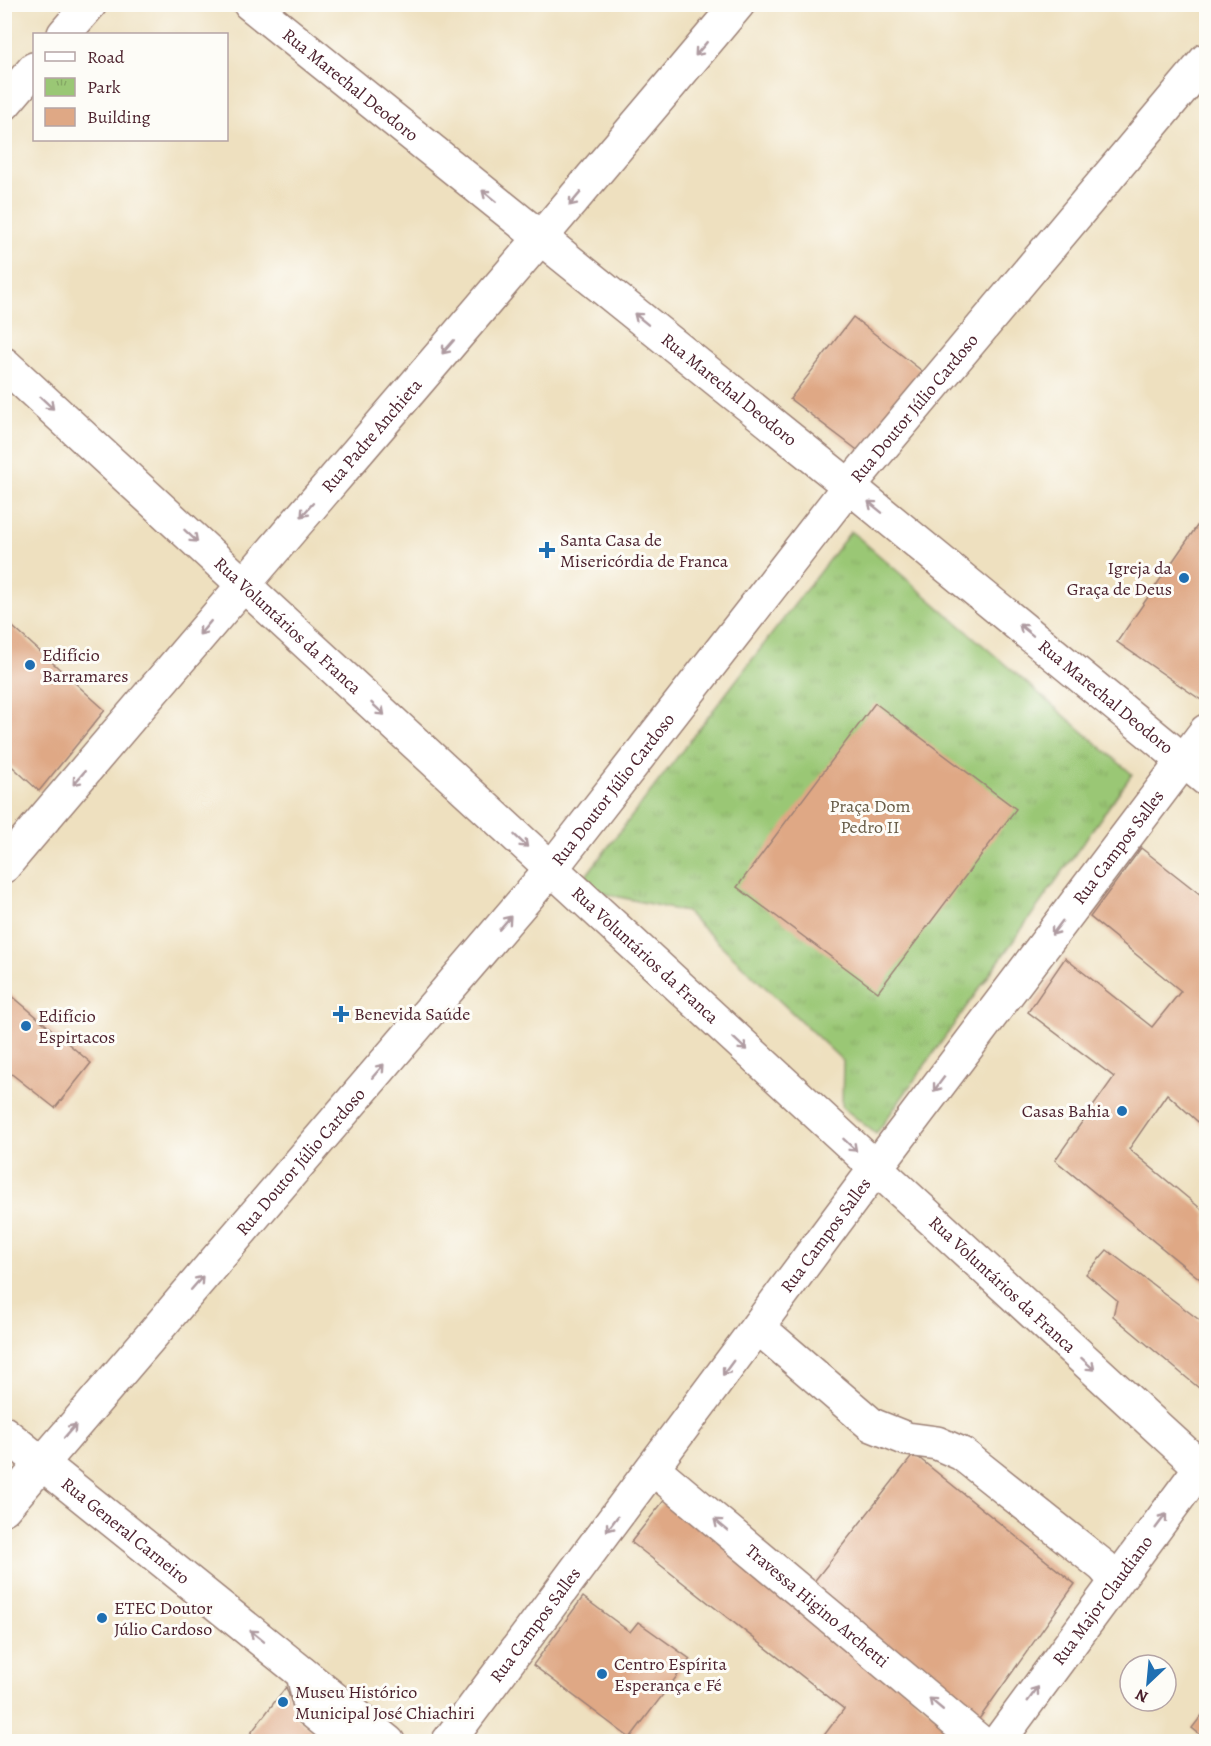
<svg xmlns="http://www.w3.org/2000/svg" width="1211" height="1746" font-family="Alegreya,serif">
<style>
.park{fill:url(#park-tufts);stroke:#727350;stroke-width:1.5}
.building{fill:#dfa885}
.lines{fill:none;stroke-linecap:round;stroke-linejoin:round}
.minor-casing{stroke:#9c8075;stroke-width:36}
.minor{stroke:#fff;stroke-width:33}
.oneway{stroke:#ae9aa0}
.poi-dot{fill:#1f6fb2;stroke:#fdfcf7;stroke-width:2}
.labels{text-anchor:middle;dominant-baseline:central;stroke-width:6;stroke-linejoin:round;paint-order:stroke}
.street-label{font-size:18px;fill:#4a1f2b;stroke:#fdfcf7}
.poi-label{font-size:18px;fill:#4a1f2b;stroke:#fdfcf7;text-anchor:start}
.park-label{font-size:18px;fill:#665a45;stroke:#fdfcf7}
</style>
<defs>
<pattern id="park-tufts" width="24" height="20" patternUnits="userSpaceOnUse" patternTransform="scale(1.5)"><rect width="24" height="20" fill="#9ac775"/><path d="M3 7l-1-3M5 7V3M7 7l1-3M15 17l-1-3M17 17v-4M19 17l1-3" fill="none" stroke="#86aa65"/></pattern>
</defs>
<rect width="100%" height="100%" fill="#fdfcf7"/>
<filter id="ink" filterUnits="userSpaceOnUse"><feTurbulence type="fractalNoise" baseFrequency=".0167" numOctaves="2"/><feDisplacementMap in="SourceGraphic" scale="12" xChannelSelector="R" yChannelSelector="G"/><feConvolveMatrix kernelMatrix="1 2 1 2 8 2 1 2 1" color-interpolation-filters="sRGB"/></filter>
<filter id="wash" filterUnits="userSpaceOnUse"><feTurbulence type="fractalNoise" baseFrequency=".008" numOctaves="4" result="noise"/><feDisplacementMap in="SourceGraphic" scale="24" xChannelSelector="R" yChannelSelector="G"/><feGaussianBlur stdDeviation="1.35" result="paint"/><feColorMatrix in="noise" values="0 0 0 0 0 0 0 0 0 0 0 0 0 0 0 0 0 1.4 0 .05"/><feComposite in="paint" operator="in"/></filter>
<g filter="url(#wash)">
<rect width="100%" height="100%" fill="#eee0bf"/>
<!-- park -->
<path class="park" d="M851,531L1132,774L876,1134L842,1107L843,1061L686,912L602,893L585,877Z"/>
<g id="blocks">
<!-- building -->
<path class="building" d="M853,317L926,374L860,452L790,399Z
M1206,513V698L1204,702L1117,642Z
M4,619L105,710L39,791L4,759Z
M875,703L1016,809L878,992L737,887Z
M1141,848L1206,899V1129L1167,1094L1129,1149L1206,1213V1284L1055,1160L1114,1077L1028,1012L1065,958L1152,1027L1181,991L1090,917Z
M4,989L91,1063L55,1108L4,1068Z
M1107,1250L1206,1325V1394L1113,1316L1117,1300L1086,1274Z
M914,1454L1075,1584L977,1722L805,1593Z
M670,1493L968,1742H819L844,1709L631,1542Z
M583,1597L630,1632L638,1622L690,1659L630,1738L533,1665Z
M286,1687L297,1718L327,1742H244Z
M1206,1710V1739L1192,1728Z"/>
</g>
</g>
<g filter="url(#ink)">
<use href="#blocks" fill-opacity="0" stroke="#9c8075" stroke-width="1.5"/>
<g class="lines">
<!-- minor casing -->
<g class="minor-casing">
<g id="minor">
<path id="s1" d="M250,4L849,486L1206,779"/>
<path d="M64,34L90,4"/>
<path d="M4,104L34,69"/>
<path id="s2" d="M4,364L1206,1472"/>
<path id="s3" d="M4,866C248,577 496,294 738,4"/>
<path d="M758,1327L872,1425L907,1439L937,1443L962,1454L1103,1566L1116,1581"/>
<path id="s4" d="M4,1433L388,1742"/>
<path id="s5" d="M654,1469L980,1742"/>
<path id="s6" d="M4,1508L551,869L849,486L1206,60"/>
<path d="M303,1674L311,1710L350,1742"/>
<path id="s7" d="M448,1742L875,1169L1206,731"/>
<path id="s8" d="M998,1742L1206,1460"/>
</g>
</g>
<!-- minor -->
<use href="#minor" class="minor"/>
</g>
<!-- one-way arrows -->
<defs><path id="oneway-shaft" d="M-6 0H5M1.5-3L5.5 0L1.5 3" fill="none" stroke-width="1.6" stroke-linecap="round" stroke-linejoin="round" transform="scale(1.5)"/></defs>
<g class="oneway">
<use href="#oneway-shaft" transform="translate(701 49) rotate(130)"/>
<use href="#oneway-shaft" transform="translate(489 196) rotate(-141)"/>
<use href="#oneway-shaft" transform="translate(575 199) rotate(130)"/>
<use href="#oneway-shaft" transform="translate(641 319) rotate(-141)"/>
<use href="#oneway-shaft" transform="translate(448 347) rotate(131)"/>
<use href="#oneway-shaft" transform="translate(47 403) rotate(43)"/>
<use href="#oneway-shaft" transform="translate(875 507) rotate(-141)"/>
<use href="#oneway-shaft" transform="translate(307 510) rotate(131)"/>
<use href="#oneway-shaft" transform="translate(191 536) rotate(43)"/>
<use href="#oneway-shaft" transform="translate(205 628) rotate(130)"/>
<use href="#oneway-shaft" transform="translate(1026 630) rotate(-141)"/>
<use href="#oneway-shaft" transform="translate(378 709) rotate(43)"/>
<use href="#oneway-shaft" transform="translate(79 778) rotate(130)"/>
<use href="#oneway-shaft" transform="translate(521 841) rotate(43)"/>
<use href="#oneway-shaft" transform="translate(505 923) rotate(-49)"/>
<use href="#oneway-shaft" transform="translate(1057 928) rotate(127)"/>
<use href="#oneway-shaft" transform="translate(740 1044) rotate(43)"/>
<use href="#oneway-shaft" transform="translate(378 1071) rotate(-49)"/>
<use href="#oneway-shaft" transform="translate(939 1084) rotate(127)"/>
<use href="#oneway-shaft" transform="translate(850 1145) rotate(43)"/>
<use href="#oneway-shaft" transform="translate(197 1283) rotate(-49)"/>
<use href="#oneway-shaft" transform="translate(1088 1364) rotate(42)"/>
<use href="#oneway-shaft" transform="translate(728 1368) rotate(126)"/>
<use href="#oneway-shaft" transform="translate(70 1431) rotate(-49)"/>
<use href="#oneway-shaft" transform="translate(1161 1521) rotate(-53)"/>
<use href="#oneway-shaft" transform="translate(612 1524) rotate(127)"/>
<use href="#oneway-shaft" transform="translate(721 1525) rotate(-140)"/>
<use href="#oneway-shaft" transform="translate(257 1636) rotate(-141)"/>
<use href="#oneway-shaft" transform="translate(1033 1694) rotate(-54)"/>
<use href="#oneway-shaft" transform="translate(936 1704) rotate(-140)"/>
</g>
</g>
<!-- markers -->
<g class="poi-dot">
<path d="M544 541h6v6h6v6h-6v6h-6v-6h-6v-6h6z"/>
<circle cx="1184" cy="578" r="6"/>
<circle cx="30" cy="665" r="6"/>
<path d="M338 1005h6v6h6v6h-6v6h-6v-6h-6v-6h6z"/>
<circle cx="26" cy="1026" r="6"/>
<circle cx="1122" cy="1111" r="6"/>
<circle cx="102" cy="1618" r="6"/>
<circle cx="602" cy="1674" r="6"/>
<circle cx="283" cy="1702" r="6"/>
</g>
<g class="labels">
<!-- street labels -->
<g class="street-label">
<text stroke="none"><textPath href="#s1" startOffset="129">Rua Marechal Deodoro</textPath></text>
<text stroke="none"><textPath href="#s1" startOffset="615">Rua Marechal Deodoro</textPath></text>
<text stroke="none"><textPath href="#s6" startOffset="1428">Rua Doutor Júlio Cardoso</textPath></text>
<text stroke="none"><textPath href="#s3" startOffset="566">Rua Padre Anchieta</textPath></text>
<text stroke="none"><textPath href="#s2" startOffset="386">Rua Voluntários da Franca</textPath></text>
<text stroke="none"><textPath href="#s1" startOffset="1101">Rua Marechal Deodoro</textPath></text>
<text stroke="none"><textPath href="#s6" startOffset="942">Rua Doutor Júlio Cardoso</textPath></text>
<text stroke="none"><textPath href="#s7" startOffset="1118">Rua Campos Salles</textPath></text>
<text stroke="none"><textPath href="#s2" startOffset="872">Rua Voluntários da Franca</textPath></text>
<text stroke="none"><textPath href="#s6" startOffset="456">Rua Doutor Júlio Cardoso</textPath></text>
<text stroke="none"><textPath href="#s7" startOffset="632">Rua Campos Salles</textPath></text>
<text stroke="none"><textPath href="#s2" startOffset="1358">Rua Voluntários da Franca</textPath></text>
<text stroke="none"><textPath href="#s4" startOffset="156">Rua General Carneiro</textPath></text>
<text stroke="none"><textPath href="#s8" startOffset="176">Rua Major Claudiano</textPath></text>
<text stroke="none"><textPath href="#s5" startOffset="213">Travessa Higino Archetti</textPath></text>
<text stroke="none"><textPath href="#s7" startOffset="146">Rua Campos Salles</textPath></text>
</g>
<!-- poi labels -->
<g class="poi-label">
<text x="560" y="540">Santa Casa de<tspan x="560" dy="21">Misericórdia de Franca</tspan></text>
<text x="1172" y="568" text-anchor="end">Igreja da<tspan x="1172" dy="21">Graça de Deus</tspan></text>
<text x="42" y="655">Edifício<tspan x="42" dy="21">Barramares</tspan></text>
<text x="354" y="1014">Benevida Saúde</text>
<text x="38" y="1016">Edifício<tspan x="38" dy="21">Espirtacos</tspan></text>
<text x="1110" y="1111" text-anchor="end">Casas Bahia</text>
<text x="114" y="1608">ETEC Doutor<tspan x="114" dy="21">Júlio Cardoso</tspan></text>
<text x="614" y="1664">Centro Espírita<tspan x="614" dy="21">Esperança e Fé</tspan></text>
<text x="295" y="1692">Museu Histórico<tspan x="295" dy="21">Municipal José Chiachiri</tspan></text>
</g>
<!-- park labels -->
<g class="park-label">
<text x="870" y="806">Praça Dom<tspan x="870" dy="21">Pedro II</tspan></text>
</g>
</g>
<!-- margin -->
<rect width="1211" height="1746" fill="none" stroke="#fdfcf7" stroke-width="24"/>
<!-- legend -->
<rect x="33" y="33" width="195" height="108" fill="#fdfcf7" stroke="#b5a4a5" stroke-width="1.5"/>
<rect x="45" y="52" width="30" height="9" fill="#ffffff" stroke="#b5a4a5" stroke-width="1.5"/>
<text x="87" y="63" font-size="18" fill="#4a1f2b">Road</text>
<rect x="45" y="78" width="30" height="18" fill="url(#park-tufts)" stroke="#b5a4a5" stroke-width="1.5"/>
<text x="87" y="93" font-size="18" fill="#4a1f2b">Park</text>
<rect x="45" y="108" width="30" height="18" fill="#dfa885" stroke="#b5a4a5" stroke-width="1.5"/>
<text x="87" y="123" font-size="18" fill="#4a1f2b">Building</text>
<!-- north arrow -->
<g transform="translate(1148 1683) rotate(206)"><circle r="28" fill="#fdfcf7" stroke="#b5a4a5" stroke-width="1.5"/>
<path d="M0-4.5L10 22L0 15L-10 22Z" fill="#1f6fb2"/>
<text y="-9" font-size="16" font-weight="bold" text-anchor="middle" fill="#4a1f2b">N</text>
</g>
</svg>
